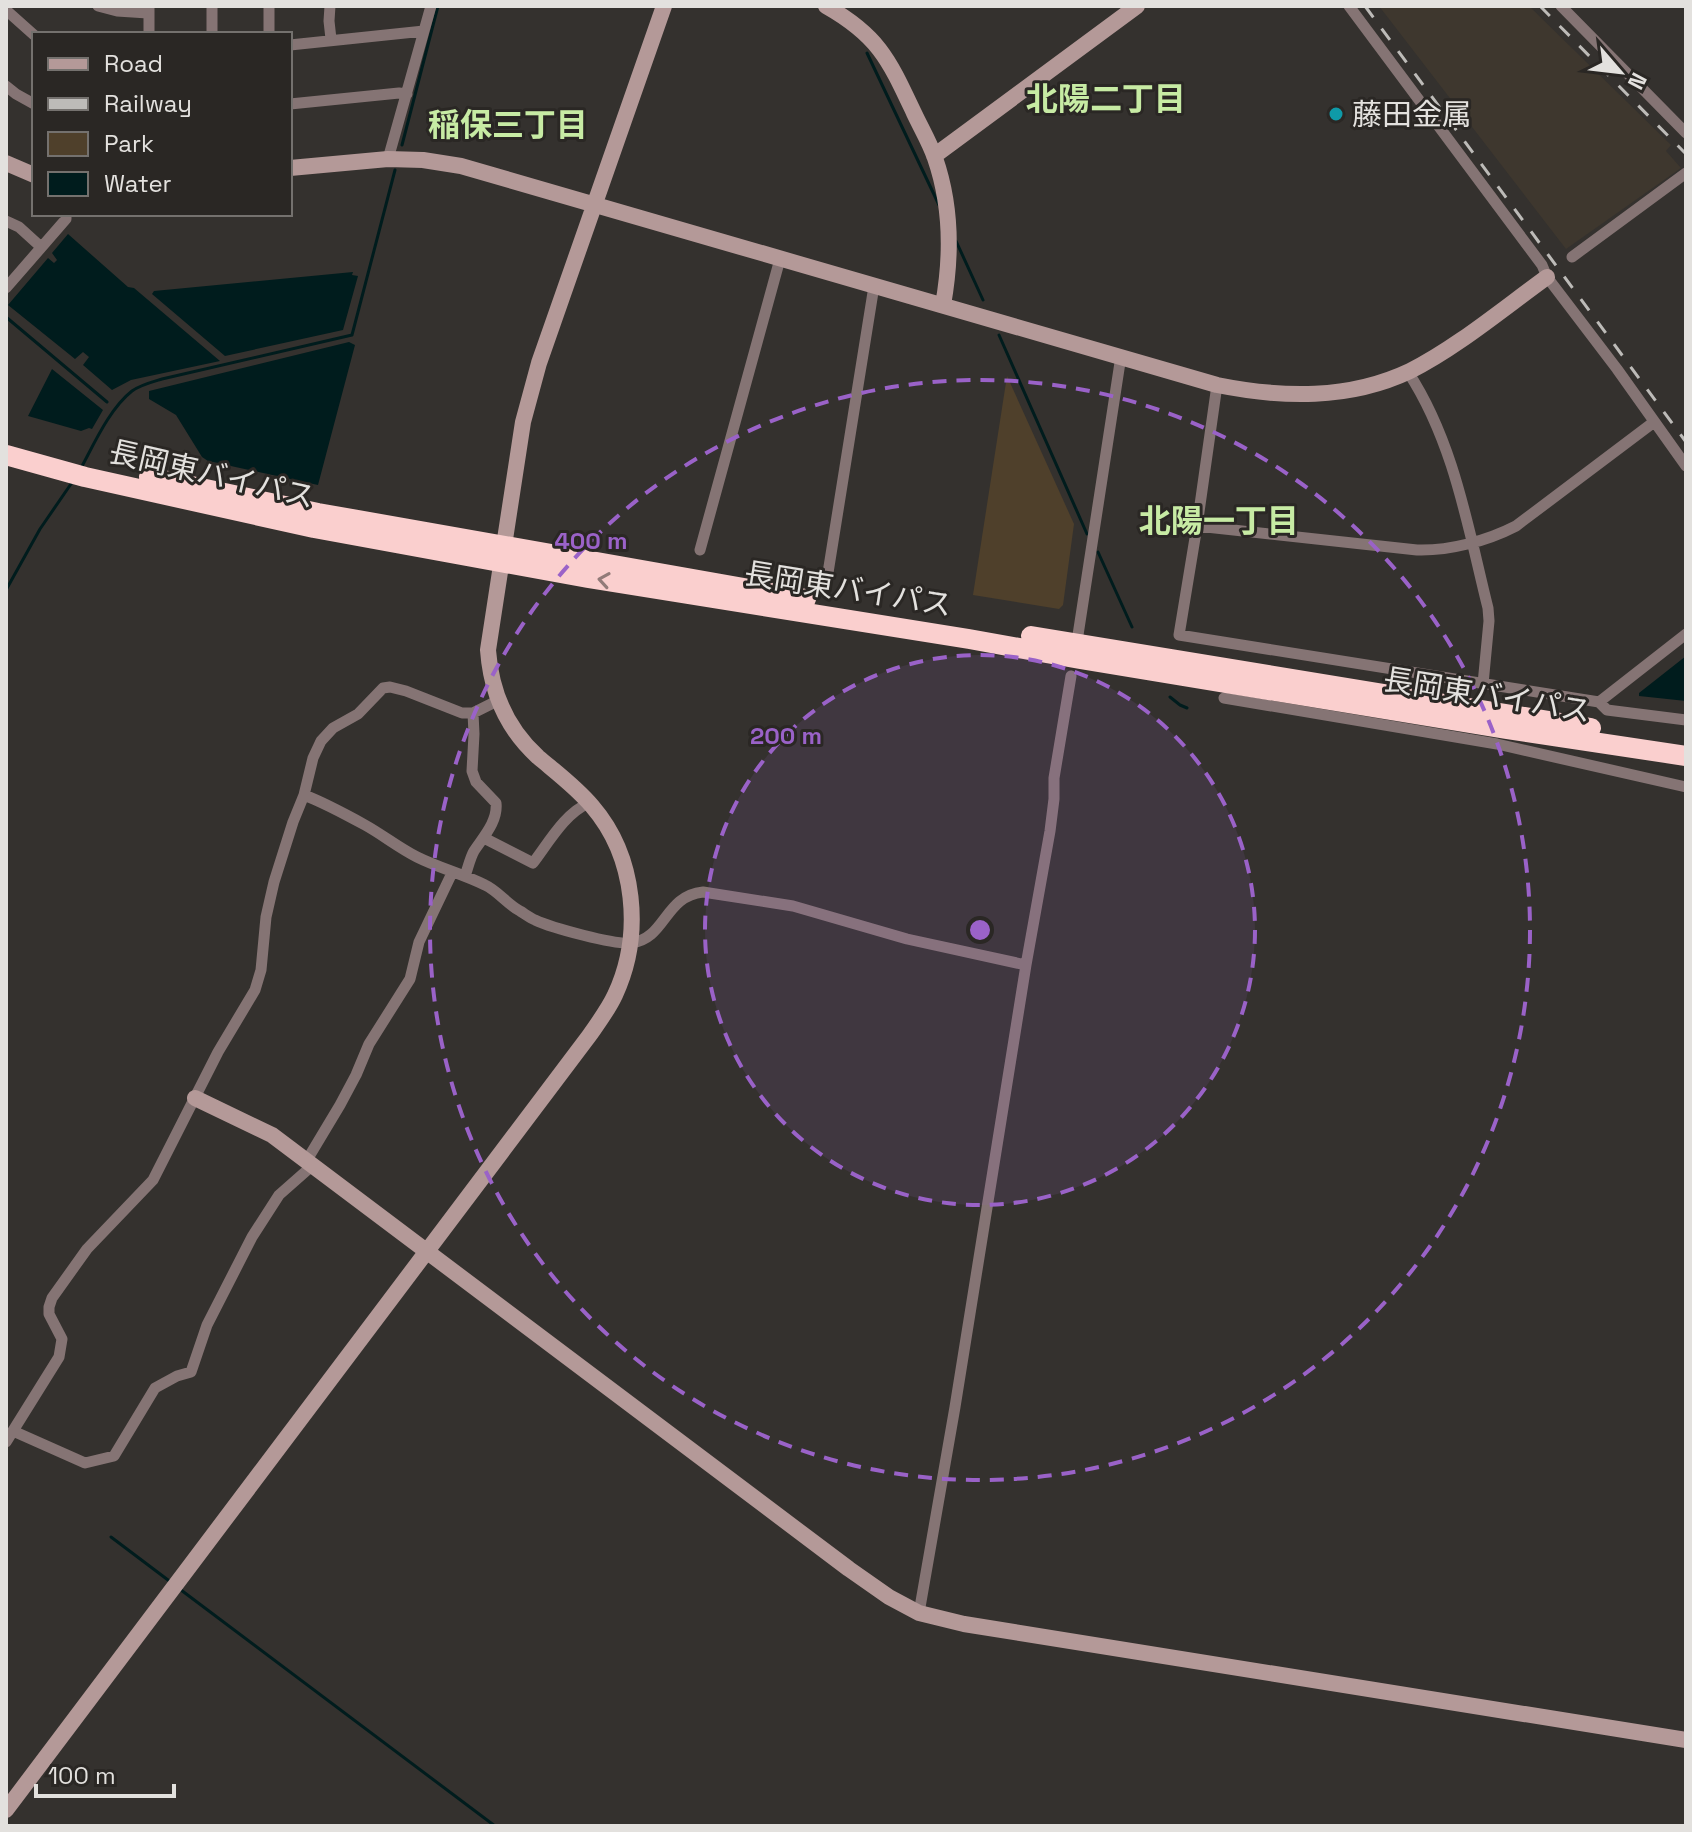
<svg xmlns="http://www.w3.org/2000/svg" width="1692" height="1832" font-family="'Space Grotesk','Noto Sans JP',sans-serif">
<style>
.built{fill:#3e372e}
.green{fill:#4f402b}
.water{fill:#001c1d}
.lines{fill:none;stroke-linecap:round;stroke-linejoin:round}
.stream{stroke:#001c1d;stroke-width:3}
.street{stroke:#857474;stroke-width:11}
.secondary{stroke:#b49998;stroke-width:16}
.highway{stroke:#facfce;stroke-width:20}
.rail{stroke:#bdbbb8;stroke-width:3;stroke-dasharray:14 14;stroke-linecap:butt}
.oneway{stroke:#927b79}
.ring{fill:none;stroke:#9a62c8;stroke-width:4;stroke-dasharray:14 10}
.culture-dot{fill:#0f9aa8;stroke:#2a2724;stroke-width:3}
.labels{text-anchor:middle;dominant-baseline:central;stroke-width:6;stroke-linejoin:round;paint-order:stroke}
.poi-label{font-size:30px;fill:#e3e1de;stroke:#2a2724;text-anchor:start}
.street-label{font-size:30px;fill:#e3e1de;stroke:#2a2724}
.neighbourhood-label{font-size:32px;font-weight:bold;fill:#c7eba4;stroke:#2a2724}
.centre{fill:#9a62c8;stroke:#2a2724;stroke-width:4}
.ring-label{font-size:24px;text-anchor:middle;font-weight:bold;fill:#9a62c8;stroke:#2a2724;stroke-width:6;stroke-linejoin:round;paint-order:stroke}
</style>
<rect width="100%" height="100%" fill="#34312e"/>
<!-- built -->
<path class="built" d="M1379,6H1529L1671,145L1666,151L1681,168L1566,249Z"/>
<!-- green -->
<path class="green" d="M1007,376L1074,524L1063,605L1059,609L973,595Z"/>
<!-- water -->
<path class="water" d="M68,234L128,287L134,288L220,361L131,380L112,390L83,365L89,357L83,352L75,359L8,305L48,258L54,263L57,260L52,253Z
M353,272L352,275L358,276L343,330L225,356L152,294L154,291Z
M349,342L355,345L318,485L208,461L202,457L176,415L149,399V391Z
M52,369L103,410L92,429L89,428L81,431L28,416Z
M1686,656V701L1639,696V693Z"/>
<g class="lines">
<!-- stream -->
<path class="stream" d="M867,53L939,205
M402,145L438,6
M956,241L983,300
M6,317L107,402
M999,335L1087,534
M81,468C94,444 110,408 132,391C140,385 152,382 162,379L352,335L395,170
M1098,552L1132,627
M6,590L40,529L73,481
M1170,697L1180,705L1187,708
M111,1537L172,1583
M181,1590L495,1826"/>
<!-- street -->
<path class="street" d="M98,6L117,11L148,13
M212,6V34
M269,6V34
M330,6L329,21L331,39
M1349,6L1542,265L1547,277L1617,369L1686,466
M1561,6L1686,133
M149,7V34
M6,10L34,35
M290,45L424,31
M6,86L16,94L34,104
M290,104L399,93L407,94
M388,159L431,6
M6,221L19,227L41,247
M1572,257L1686,173
M6,288L66,219V214
M1408,372C1454,442 1468,528 1488,608L1489,621L1483,684
M1217,385L1197,526L1179,635L1599,702L1607,710L1686,720
M1197,526L1417,550C1449,551 1487,541 1516,526L1654,422
M700,550L780,259
M827,579L874,286
M1078,635L1121,356
M1224,698L1497,744L1686,787
M1599,702L1686,634
M304,795C325,803 345,814 365,825C383,835 399,848 417,857C439,868 463,874 485,885C498,891 507,904 520,911C525,914 530,918 535,920C552,928 615,945 631,943C666,939 664,896 703,892L793,906L907,939L1026,965
M484,838L533,863C549,842 565,813 589,803
M465,876C468,868 470,858 474,851C484,836 498,821 496,803L476,782L472,771L474,734L473,713
M307,1160L340,1105L356,1075L369,1044L410,979L419,942L452,873
M13,1431L85,1463L114,1456L155,1388L177,1376L191,1372L207,1325L252,1237L279,1195L313,1165
M6,1442L59,1357L62,1339L49,1314V1307L52,1298L87,1249L153,1180L218,1052L255,990L261,970L266,917L274,882L293,822L304,795L313,758L321,741L333,728L358,714L383,688L390,687L406,691L462,713H473L497,701
M919,1613L955,1407L1026,965L1050,831L1054,799V778L1071,676"/>
<!-- secondary -->
<path class="secondary" d="M826,6C879,36 889,60 914,113C921,128 930,143 935,158C952,207 952,255 943,305
M934,156L1137,6
M6,163L34,175
M290,168L388,159L423,160L461,166L1217,385C1282,398 1349,400 1410,371C1456,348 1504,308 1547,277
M195,1098L272,1135L849,1569L889,1597L919,1613L964,1624L1686,1740
M6,1810L589,1036C598,1023 608,1010 615,995C643,935 636,857 592,806C576,787 557,773 538,757C506,728 491,692 488,650L523,422L539,363L664,6"/>
<!-- highway -->
<path class="highway" d="M6,455L85,477L314,528L588,578L969,639L1080,659L1506,729L1686,756
M149,477L318,513L806,599
M1031,636L1591,728"/>
<!-- rail -->
<path class="rail" d="M1365,6L1686,442
M1540,6L1686,154"/>
</g>
<!-- one-way arrows -->
<defs><path id="oneway-chevron" d="M-2-3.5L2.5 0L-2 3.5" fill="none" stroke-width="1.6" stroke-linecap="round" stroke-linejoin="round" transform="scale(2)"/></defs>
<use class="oneway" href="#oneway-chevron" transform="translate(604 580) rotate(-171)"/>
<!-- distance rings -->
<circle cx="980" cy="930" r="275" fill="#9a62c8" fill-opacity=".12"/>
<g class="ring">
<circle cx="980" cy="930" r="275"/>
<circle cx="980" cy="930" r="550"/>
</g>
<!-- markers -->
<circle class="culture-dot" cx="1336" cy="114" r="8"/>
<g class="labels">
<!-- poi labels -->
<g class="poi-label">
<text x="1352" y="114">藤田金属</text>
</g>
<!-- street labels -->
<g class="street-label">
<text transform="translate(212 474) rotate(13)">長岡東バイパス</text>
<text transform="translate(848 589) rotate(9)">長岡東バイパス</text>
<text transform="translate(1487 695) rotate(9)">長岡東バイパス</text>
</g>
<!-- neighbourhood labels -->
<g class="neighbourhood-label">
<text x="1106" y="99">北陽二丁目</text>
<text x="508" y="125">稲保三丁目</text>
<text x="1219" y="521">北陽一丁目</text>
</g>
</g>
<circle cx="980" cy="930" r="12" class="centre"/>
<g class="ring-label">
<text x="591" y="549">400 m</text>
<text x="786" y="744">200 m</text>
</g>
<!-- border -->
<rect width="1692" height="1832" fill="none" stroke="#e3e1de" stroke-width="16"/>
<!-- legend -->
<rect x="32" y="32" width="260" height="184" fill="#2a2724" stroke="#74716e" stroke-width="2"/>
<rect x="48" y="58" width="40" height="12" fill="#b49998" stroke="#74716e" stroke-width="2"/>
<text x="104" y="72" font-size="24" fill="#e3e1de">Road</text>
<rect x="48" y="98" width="40" height="12" fill="#bdbbb8" stroke="#74716e" stroke-width="2"/>
<text x="104" y="112" font-size="24" fill="#e3e1de">Railway</text>
<rect x="48" y="132" width="40" height="24" fill="#4f402b" stroke="#74716e" stroke-width="2"/>
<text x="104" y="152" font-size="24" fill="#e3e1de">Park</text>
<rect x="48" y="172" width="40" height="24" fill="#001c1d" stroke="#74716e" stroke-width="2"/>
<text x="104" y="192" font-size="24" fill="#e3e1de">Water</text>
<!-- north arrow -->
<g transform="translate(1620 72) rotate(118)" stroke="#2a2724" stroke-width="6" paint-order="stroke">
<path d="M0-6L14 30L0 20L-14 30Z" fill="#e3e1de"/>
<text y="-12" font-size="22" font-weight="bold" text-anchor="middle" fill="#e3e1de">N</text>
</g>
<!-- scale -->
<path d="M36 1784v12h138v-12" fill="none" stroke="#e3e1de" stroke-width="4"/>
<text x="48" y="1784" font-size="24" fill="#e3e1de" stroke="#2a2724" stroke-width="6" paint-order="stroke">100 m</text>
</svg>
